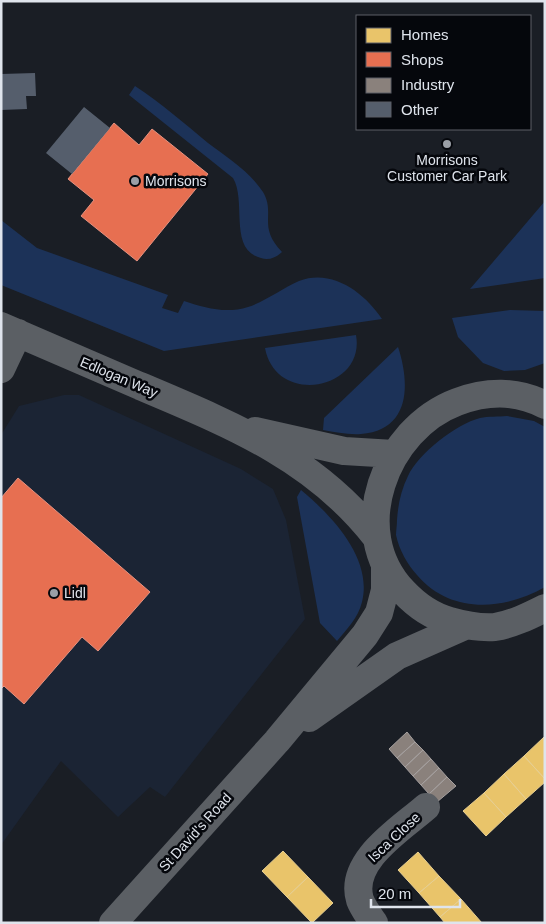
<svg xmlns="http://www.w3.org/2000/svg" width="546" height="924" font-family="Arial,sans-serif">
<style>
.built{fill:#1b2434}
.green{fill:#1c3258}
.homes{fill:#e9c46a;stroke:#e6ce91}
.shops{fill:#e76f51;stroke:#e59280}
.industry{fill:#8a817c;stroke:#a49f9e}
.building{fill:#555e6c}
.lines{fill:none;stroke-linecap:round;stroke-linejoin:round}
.minor{stroke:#5b5f64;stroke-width:28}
.poi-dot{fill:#9a9fa6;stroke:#05070c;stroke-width:2}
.labels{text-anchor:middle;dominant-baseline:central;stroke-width:5;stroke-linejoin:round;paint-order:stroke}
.poi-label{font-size:14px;fill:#dfe4ec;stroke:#05070c;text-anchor:start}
.street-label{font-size:14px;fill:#dfe4ec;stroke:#05070c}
</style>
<rect width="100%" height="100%" fill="#1a1e25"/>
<!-- built -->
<path class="built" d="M64,395H79L241,469L273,489L286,520L305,619L165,797L150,787L118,817L61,761L1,845V435L19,406Z"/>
<!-- green -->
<path class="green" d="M135,86C161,103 184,123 208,143C227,157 250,172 263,192C276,214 257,226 282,252C277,257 269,261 261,258C228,250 247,201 233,178L129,95Z
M545,201V278L470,289Z
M1,220L37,248L168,295L162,308L178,313L184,301C205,308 226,314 248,307C266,301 281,289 299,281C332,268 365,293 382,319L164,351L1,285Z
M510,310L545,311V363L525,370L504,371L483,363L458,337L452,318Z
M356,335C366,390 276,407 265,348Z
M398,347C410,383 411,430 361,434C349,435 335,432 323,430L324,418Z
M507,416L534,421L545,427V587C503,611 450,614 417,575C408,565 399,550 396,535C396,531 397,525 397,520C398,505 401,490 408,476C418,454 456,424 480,418C488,416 498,417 507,416Z
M301,490C331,515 373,558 362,602C358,618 347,629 337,641L320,623L297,497Z"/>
<!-- homes -->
<path class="homes" d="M544,737L545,738V779L524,756Z
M524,756L545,779V782L526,799L504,774Z
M504,774L526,799L506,817L484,793Z
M484,793L506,817L486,836L463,811Z
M283,851L308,877L287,897L262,871Z
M418,852L439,876L419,893L398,870Z
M439,876L461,899L440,917L419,893Z
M308,877L333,903L312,923L287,897Z
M461,899L482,923H445L440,917Z"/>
<!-- shops -->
<path class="shops" d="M114,123L139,145L152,129L208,174L137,261L81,216L94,200L68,179Z
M18,478L150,592L98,651L82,637L24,704L4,686L1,689V498Z"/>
<!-- industry -->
<path class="industry" d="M407,732L415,742L397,758L389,749Z
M415,742L423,750L405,767L397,758Z
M423,750L431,759L413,776L405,767Z
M431,759L439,768L421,785L413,776Z
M439,768L447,777L429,794L421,785Z
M447,777L456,786L437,802L429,794Z"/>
<!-- building -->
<path class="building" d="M35,73L36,96H26L27,109L1,110V74Z
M84,107L110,128L72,174L46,153Z"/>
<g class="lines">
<!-- minor -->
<path class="minor" d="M1,326C48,346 94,366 140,386C230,424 315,458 376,537
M1,369L18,333
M545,405C517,390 486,391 457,402C385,429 346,531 403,591C417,606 431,616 450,621C464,625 481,628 495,627C513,624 529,616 545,608
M255,431L344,451L394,454
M309,718L397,656L467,625
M113,923L277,741L365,635L379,613L385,590V567
M374,923C369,916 363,908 360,900C348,861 401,829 426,807"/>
</g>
<!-- markers -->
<g class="poi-dot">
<circle cx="447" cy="144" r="5"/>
<circle cx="135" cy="181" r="5"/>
<circle cx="54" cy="593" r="5"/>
</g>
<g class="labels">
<!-- poi labels -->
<g class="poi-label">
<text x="447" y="160" text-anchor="middle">Morrisons<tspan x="447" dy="16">Customer Car Park</tspan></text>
<text x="145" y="181">Morrisons</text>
<text x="64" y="593">Lidl</text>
</g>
<!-- street labels -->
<g class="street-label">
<text transform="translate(119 377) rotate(23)">Edlogan Way</text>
<text transform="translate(195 832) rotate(-48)">St David's Road</text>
<text transform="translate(394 837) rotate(-43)">Isca Close</text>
</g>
</g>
<!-- border -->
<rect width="546" height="924" fill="none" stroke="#dfe4ec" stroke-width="5"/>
<!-- legend -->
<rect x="356" y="15" width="175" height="115" fill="#05070c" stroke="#5c5f66"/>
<rect x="366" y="28" width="25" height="15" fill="#e9c46a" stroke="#5c5f66"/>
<text x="401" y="40" font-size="15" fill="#dfe4ec">Homes</text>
<rect x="366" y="52" width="25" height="15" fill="#e76f51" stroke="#5c5f66"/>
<text x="401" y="65" font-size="15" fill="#dfe4ec">Shops</text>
<rect x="366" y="78" width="25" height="15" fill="#8a817c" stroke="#5c5f66"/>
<text x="401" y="90" font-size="15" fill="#dfe4ec">Industry</text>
<rect x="366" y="102" width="25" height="15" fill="#555e6c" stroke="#5c5f66"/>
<text x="401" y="115" font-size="15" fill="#dfe4ec">Other</text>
<!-- scale -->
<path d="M371 899v8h89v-8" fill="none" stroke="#dfe4ec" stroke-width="2.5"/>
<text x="378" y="899" font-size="15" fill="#dfe4ec" stroke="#05070c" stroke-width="4" paint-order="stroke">20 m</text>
</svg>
